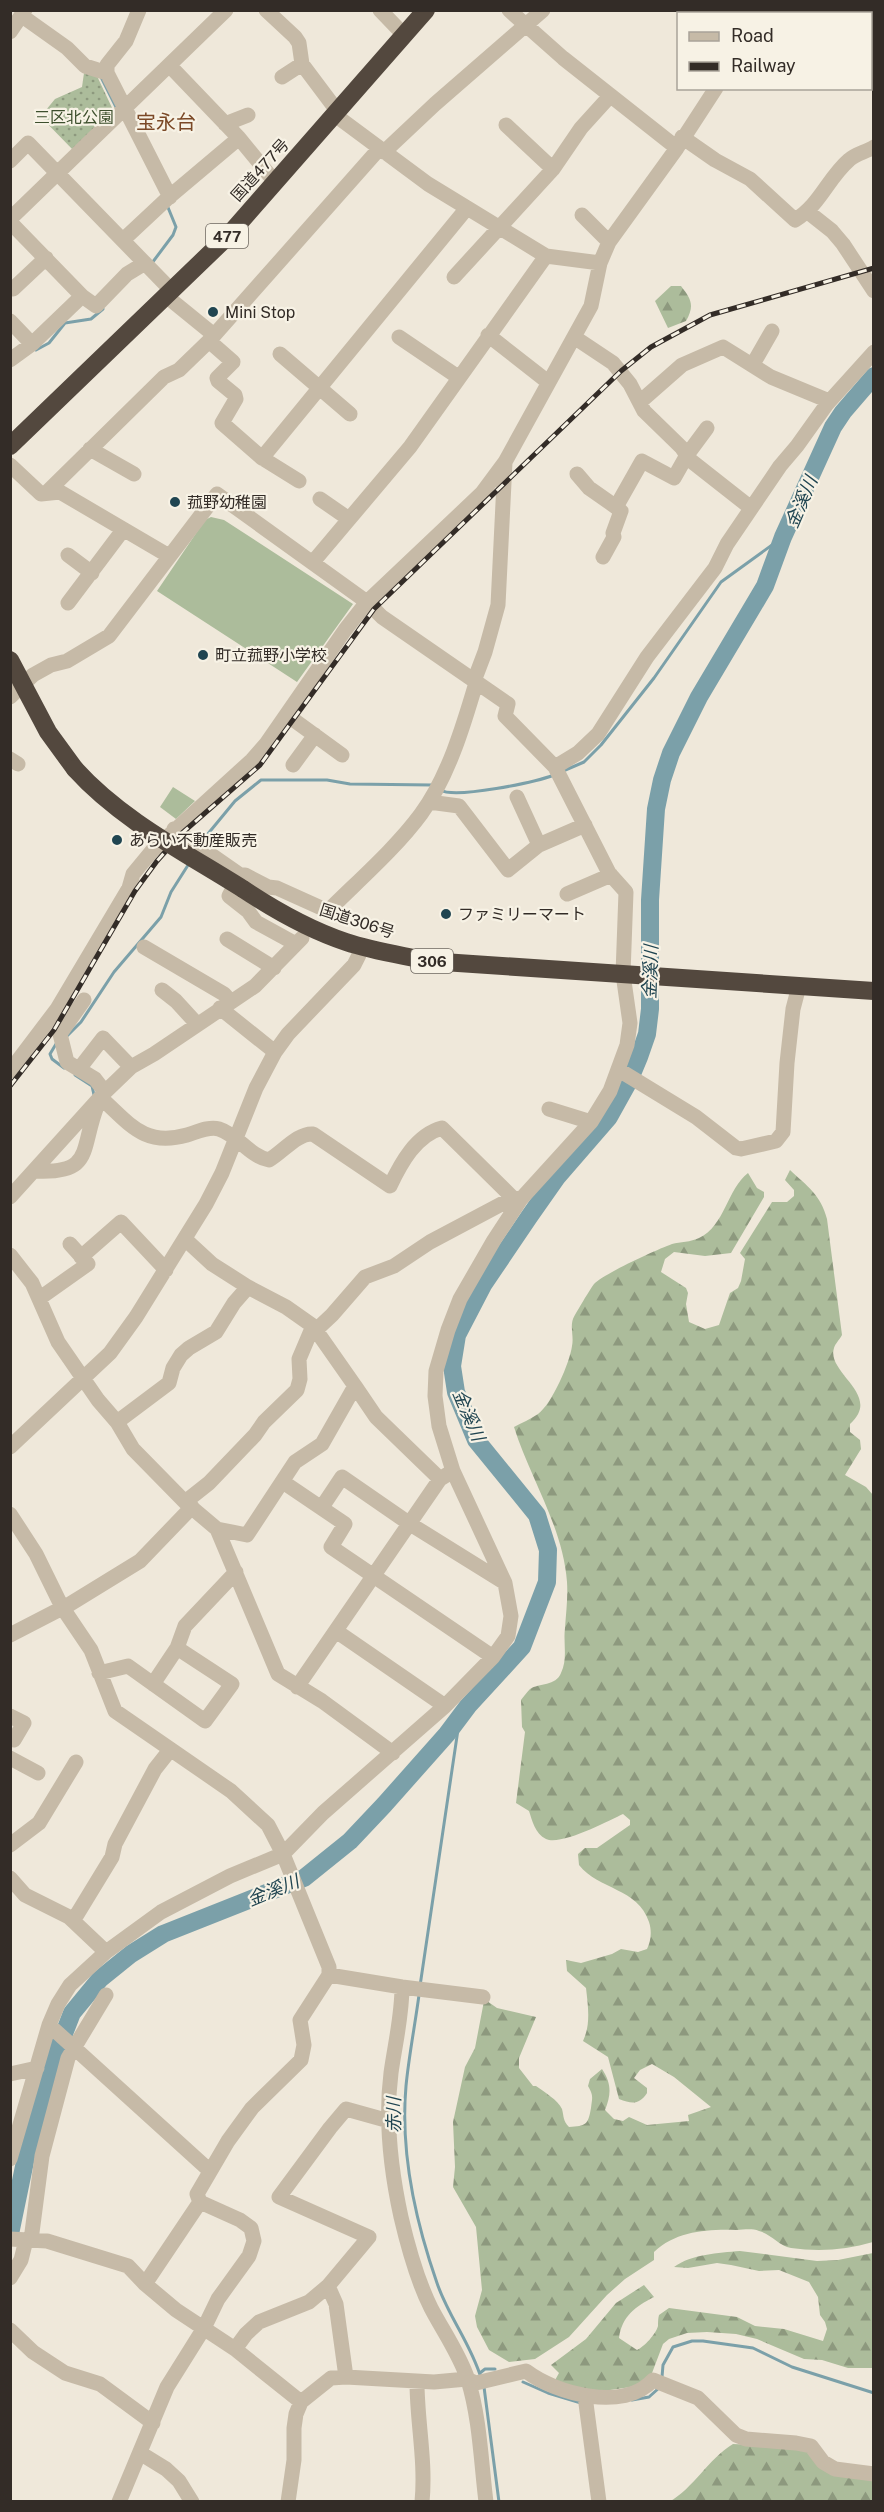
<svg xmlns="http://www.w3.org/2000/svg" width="884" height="2512" font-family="'Public Sans','Noto Sans JP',sans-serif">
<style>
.grass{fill:#acbc9b}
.forest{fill:url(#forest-firs)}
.park{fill:url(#park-dots)}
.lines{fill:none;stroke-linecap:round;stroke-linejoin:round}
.stream{stroke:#7ba0a9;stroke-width:3}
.river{stroke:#7ba0a9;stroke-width:18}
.minor{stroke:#c6baa7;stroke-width:15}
.highway{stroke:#53483e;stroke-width:18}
.rail-casing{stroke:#332c27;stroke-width:5}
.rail{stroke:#f7f2e5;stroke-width:3;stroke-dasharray:9;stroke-linecap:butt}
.highway-bridge{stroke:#53483e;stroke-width:18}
.poi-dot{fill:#204551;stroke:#f7f2e5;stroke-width:2}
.labels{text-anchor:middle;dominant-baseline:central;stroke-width:4.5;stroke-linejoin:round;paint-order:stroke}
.shield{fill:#f7f2e5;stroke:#6e6760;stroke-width:1.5}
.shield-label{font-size:15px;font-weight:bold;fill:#332c27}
.park-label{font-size:16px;fill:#3d4f2d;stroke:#f7f2e5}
.street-label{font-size:16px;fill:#332c27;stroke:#f7f2e5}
.poi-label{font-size:16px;fill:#332c27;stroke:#f7f2e5;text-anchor:start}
.water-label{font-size:18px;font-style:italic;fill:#204551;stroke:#f7f2e5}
.quarter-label{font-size:20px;fill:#7b4927;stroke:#f7f2e5}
</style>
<defs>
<pattern id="forest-firs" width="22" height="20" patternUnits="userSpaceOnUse" patternTransform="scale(1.5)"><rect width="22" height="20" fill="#acbc9b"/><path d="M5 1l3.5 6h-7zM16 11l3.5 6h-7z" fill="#8d997e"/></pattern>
<pattern id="park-dots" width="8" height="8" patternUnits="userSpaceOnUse" patternTransform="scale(1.5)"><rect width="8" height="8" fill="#acbc9b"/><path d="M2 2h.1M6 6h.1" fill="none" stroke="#8d997e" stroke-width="1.8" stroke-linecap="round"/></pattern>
</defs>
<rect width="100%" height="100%" fill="#efe8da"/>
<!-- grass -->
<path class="grass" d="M211,517L224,520L353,604L297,682L157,591L205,520Z
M173,787L195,801L176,819L160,807Z"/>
<!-- forest -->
<path class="forest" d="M671,286H681C691,299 695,305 686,321L668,328L655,301Z
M790,1170C807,1186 821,1195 827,1219L842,1335C840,1339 835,1344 834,1348C826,1373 883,1395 850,1424V1432L860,1440L861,1449L845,1475L866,1487L873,1495V2242C846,2250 819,2252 791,2248C779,2246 771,2234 759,2231C751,2228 744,2230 736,2230C708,2229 676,2231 654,2252V2260L625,2279L607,2295L569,2337L535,2359L509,2362L489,2350L477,2327L475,2316L482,2290L476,2227L453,2187L455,2167L453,2122L465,2067L475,2048L484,2001H487L497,2008L536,2017L519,2058V2068L533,2086H536C544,2092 558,2100 562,2109C564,2117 563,2121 569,2127C586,2126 588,2125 591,2108C592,2098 594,2096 588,2086L590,2079L602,2069C612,2084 611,2095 605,2110L614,2119L623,2121L629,2117L647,2125L689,2121L688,2115L711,2107L674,2077L652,2064L640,2070L634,2078L647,2088V2093C639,2105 632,2104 619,2099L608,2057L583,2041C591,2024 588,2006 586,1988L567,1971L566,1960L581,1963L612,1954L621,1949L638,1952L647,1949C651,1941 652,1931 649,1922C638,1888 599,1890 579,1865L578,1854L585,1848H597L630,1825V1820L623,1814C608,1821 561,1846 546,1839C535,1834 532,1820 529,1811L516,1803L525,1732L522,1727L521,1700C524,1696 527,1692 530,1689C539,1683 556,1686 561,1673C568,1659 563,1643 565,1628C566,1613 568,1598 567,1582C563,1527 530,1478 514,1427C521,1423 531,1419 538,1414C552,1404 570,1362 572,1346C574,1337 570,1327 573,1319C574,1316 592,1286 594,1284C605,1273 656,1250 672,1244C680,1242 691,1242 699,1238C725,1226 727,1189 748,1173L757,1188L764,1192V1197L731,1253L705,1256L674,1252L665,1259L661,1272L686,1288L688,1293L686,1304L689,1322L705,1329L719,1325L730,1293L738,1288L741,1281L745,1259L740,1253L772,1202H787L794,1196V1190L785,1180Z
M740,2251L817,2261L838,2260L873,2253V2368H848L822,2360L804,2359L757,2339L736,2334L707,2332L687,2333L669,2339L663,2344L652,2373L638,2386L589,2393L554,2382L559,2373L551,2365L586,2339L616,2303L644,2285L654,2297C635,2307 622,2316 619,2338L637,2350C644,2347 656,2334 658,2326C658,2322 658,2319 659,2315L669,2308L737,2317L755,2326L784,2329L823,2341L827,2329L825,2322L820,2315L818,2297L809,2282L779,2270L759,2271L731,2265L717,2263L688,2268L674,2267C692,2254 718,2253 740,2251Z
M733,2444L798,2447L873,2479V2501L669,2502C694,2488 708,2459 733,2444Z"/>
<!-- park -->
<path class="park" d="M84,73L97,76L114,112L74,151L36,112L46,110L55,99L82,87Z"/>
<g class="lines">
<!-- stream -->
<path class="stream" d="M101,77L117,109
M152,263L173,235L176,227L167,205
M36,350L49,343L65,323L91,319L103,309
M563,771L584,762L601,745L654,678L721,582L783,537
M440,790C456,799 536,782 554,775
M202,841L235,801L261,780H327L350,784L432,785
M66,1037L81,1022L114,972L161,917L171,892L190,862
M56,1044L50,1054L52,1059L64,1068
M75,1075L92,1086L94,1095
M420,1986L460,1716
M419,1995C415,2025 409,2055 406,2086C400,2153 415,2220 437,2283C448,2316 471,2344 481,2378
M480,2373L485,2369H495
M662,2377L663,2365L673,2347L692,2341H703L753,2348L792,2367L874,2393
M523,2382L548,2393L581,2403
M484,2387L499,2502
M632,2400L649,2397L659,2388"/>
<!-- river -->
<path class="river" d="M10,2234L27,2152L56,2054L72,2013L100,1979L131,1954L163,1934L304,1878L350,1841L384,1805L447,1734L468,1706L522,1647L547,1582L548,1550L537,1515L476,1440L456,1392L452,1366L457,1335L483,1285L529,1217L557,1177L609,1117L629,1081L639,1057L647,1034L650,1009V900L656,809L662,780L671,753L699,697L765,586L783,537L833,427L843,412L874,376"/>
<!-- minor -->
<path class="minor" d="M139,10L126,41L107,65V73L170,197
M266,10L295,37L299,43L302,64L338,112
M380,10L404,35
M509,10L563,58L677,148
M841,10L844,14
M768,14L770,10
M22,16L67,48L85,66L107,73
M10,32L25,10
M870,40L874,43
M282,77L302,64
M335,115L428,184L546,256L600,263
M225,124L248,115
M506,125L553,169
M682,137L715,160L750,179L795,220C820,205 828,178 849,160C855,154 866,152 874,147
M239,138L275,182
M384,152L435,104L543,10
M10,161L28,143L171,290
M808,212L832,231L843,244L874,291
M582,215L609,242
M10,219L226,10
M10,222L82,296
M123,240L169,197L239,138L170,66
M454,277L553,169L581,128L610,96
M13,289L46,258
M171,300L214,335
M10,321L32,344
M488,335L548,382
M399,337L458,377
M574,337L613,363L630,384L644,411L682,448L690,460L751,508
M209,341L233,362L217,378L218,381L235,395L236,399L222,423L262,458
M280,354L350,414
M10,360L32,344L82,296L96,306L127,274L145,263
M753,364L772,331
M641,401L682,365L723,347L771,377L829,401
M90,449L134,474
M10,465L41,494L60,492L169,556
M577,474L589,488L616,507L642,461L674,478L687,455L707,428
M299,481L262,458L467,208
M47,492L164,377L179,370L209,341L379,149
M320,499L349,519
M68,555L92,573
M603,557L614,537L613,533L621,511L616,507
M313,562L410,447L546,256
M68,603L123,530
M474,681L485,652L498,605L505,462
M10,697L33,675L51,665L67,661L109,636L217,494L367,602L382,617L508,704L505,716L555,767L609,873L626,892L623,974L630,1023L627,1045L610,1091L591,1122L521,1199L494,1240L460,1299L448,1330L436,1371L435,1396L439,1426L453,1471L505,1583L511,1616L508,1636L493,1657L445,1706L323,1813L283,1854L230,1876L161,1912L106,1952L70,1985L58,2004L49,2025L10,2159
M287,715L342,755
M10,759L18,764
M293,765L315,735
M555,767L578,753L598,734L647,657L715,568L727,544L780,466L797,446L827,404L874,352
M517,797L539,845
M429,802L459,806L508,870L539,845L585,825
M174,829L240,875
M567,894L611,875
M227,939L274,968
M296,944L256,922L248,911L229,896L240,875H245L268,887L277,888L328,911C358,881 396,848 421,814C448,777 463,727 476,683
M144,947L224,994L231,1002
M162,990L176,1001L197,1024
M84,1000L60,1034L67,1062L95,1079L105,1092
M220,1008L275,1052
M79,1069L103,1038L131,1067
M619,1070L696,1117L736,1148L741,1149L776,1141L783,1132L787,1063L793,1009L799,986
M10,1071L57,1009L129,888L133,874L152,851L252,760L266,744L345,630L367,602L482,493L505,462L591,306L600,263L609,242L677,148L716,88
M101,1098C130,1124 144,1147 187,1135C197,1132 209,1126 219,1129C238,1135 249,1156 269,1160C283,1152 297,1133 313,1134L390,1186C401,1163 416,1135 442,1128L513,1198
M549,1109L591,1122
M35,1171C94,1174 80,1150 97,1106
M10,1197L105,1092L131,1067L154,1054L255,986L302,938
M186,1240L212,1264L248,1287
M10,1255L32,1283L58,1342L98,1400L117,1422L133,1449L185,1502L217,1529L278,1674L322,1701L393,1753
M81,1257L121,1222L166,1270
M40,1298L88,1264L70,1244
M316,1330L332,1315L365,1277L394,1266L430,1242L513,1198L521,1199
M355,1386L376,1417L440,1479
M117,1422L169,1383L173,1368L181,1355L189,1348L216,1332L234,1303L248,1287L286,1307L313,1326L355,1386L322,1444L295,1462L247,1535L217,1529
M10,1447L110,1353L136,1317L206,1204L222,1173L256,1088L275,1052L288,1034L354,965L363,947
M283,1482L345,1524L331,1547L493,1657
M185,1502L209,1483L255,1435L264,1422L297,1390L300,1379L299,1359L313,1326
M322,1507L342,1477L410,1524L505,1583
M10,1514L36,1554L62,1607L91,1650L115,1711L231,1791L268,1825L283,1854L329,1967V1975L300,2020L304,2045L301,2060L252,2108L228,2141L197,2194L200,2202L240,2220L251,2228L254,2241L249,2256L218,2299L204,2328L167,2387L119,2502
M336,1631L445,1706
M10,1635L70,1604L140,1561L192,1507
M99,1673L128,1666L205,1721L232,1684L177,1648L185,1626L236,1572
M153,1684L177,1648
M297,1687L440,1479L453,1471
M10,1716L24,1723L14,1740
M10,1758L38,1773
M10,1845L39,1823L76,1762
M10,1878L25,1895L69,1917L106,1952
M73,1921L112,1857L115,1844L155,1769L170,1750
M329,1975L402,1987L483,1997
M402,1987C402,2016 395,2044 391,2073C385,2120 391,2171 401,2217C408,2247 417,2280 431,2308C443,2331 460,2355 468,2380C480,2419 481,2462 486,2502
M49,2025L210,2171
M10,2074L37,2068
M10,2239L47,2241L128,2266L145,2284L176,2310L235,2349L301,2402
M31,2240L42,2156L68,2058L106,1995
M10,2278L21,2260L26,2240
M145,2284L200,2202
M328,2286L336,2304L346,2377
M10,2330L33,2352L65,2373L100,2384L153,2423
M235,2349L246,2334L259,2322L309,2302L328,2286L369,2237L279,2197L330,2128L346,2109L389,2121
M417,2382C417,2422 426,2461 422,2502
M585,2396L599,2502
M140,2453L166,2469L179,2481L192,2502
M288,2502L294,2460V2428L296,2414L301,2402L331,2378L346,2377L434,2382L467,2379L476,2383L526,2371C556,2394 624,2412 653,2380L698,2398L736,2435L746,2439L796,2443L811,2446L823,2462L835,2469L874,2474"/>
<!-- highway -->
<path class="highway" d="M10,446L227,237L426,10
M10,660L48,732L75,769
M243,889C276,911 310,930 346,942C373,951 401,955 428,961L874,991"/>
<!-- rail casing -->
<g class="rail-casing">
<path id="rail" d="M10,1086L54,1030L135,891L157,861L181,834L260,765L374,609L621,371L651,347L710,315L874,268"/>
</g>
<!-- rail -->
<use href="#rail" class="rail"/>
<!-- highway-bridge -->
<path class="highway-bridge" d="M75,769C121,820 186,853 243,889"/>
</g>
<!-- markers -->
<g class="poi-dot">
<circle cx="213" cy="312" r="6"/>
<circle cx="175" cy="502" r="6"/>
<circle cx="203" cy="655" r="6"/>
<circle cx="117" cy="840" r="6"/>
<circle cx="446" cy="914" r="6"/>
</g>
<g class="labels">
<!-- shield labels -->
<g class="shield">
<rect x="206" y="224" width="42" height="24" rx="4.5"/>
<rect x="411" y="949" width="42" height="24" rx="4.5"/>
</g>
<g class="shield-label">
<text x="227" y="236">477</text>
<text x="432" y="961">306</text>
</g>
<!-- park labels -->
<g class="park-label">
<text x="74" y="117">三区北公園</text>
</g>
<!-- street labels -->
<g class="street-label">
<text transform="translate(260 170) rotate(-48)">国道477号</text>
<text transform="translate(357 921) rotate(18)">国道306号</text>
</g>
<!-- poi labels -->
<g class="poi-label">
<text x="225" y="312">Mini Stop</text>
<text x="187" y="502">菰野幼稚園</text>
<text x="215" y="655">町立菰野小学校</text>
<text x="129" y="840">あらい不動産販売</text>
<text x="458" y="914">ファミリーマート</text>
</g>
<!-- water labels -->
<g class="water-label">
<text transform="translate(801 502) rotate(-67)">金溪川</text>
<text transform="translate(650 972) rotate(-88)">金溪川</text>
<text transform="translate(469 1415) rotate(67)">金溪川</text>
<text transform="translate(273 1890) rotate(-22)">金溪川</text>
<text transform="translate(393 2115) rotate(-90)">赤川</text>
</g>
<!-- quarter labels -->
<g class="quarter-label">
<text x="166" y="122">宝永台</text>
</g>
</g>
<!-- border -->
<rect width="884" height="2512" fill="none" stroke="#332c27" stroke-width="24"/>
<!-- legend -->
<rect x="677" y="12" width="195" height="78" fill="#f7f2e5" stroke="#a9a399" stroke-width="1.5"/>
<rect x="689" y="32" width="30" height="9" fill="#c6baa7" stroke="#a9a399" stroke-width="1.5"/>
<text x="731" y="42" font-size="18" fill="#332c27">Road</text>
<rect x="689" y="62" width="30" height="9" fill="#332c27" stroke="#a9a399" stroke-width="1.5"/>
<text x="731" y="72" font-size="18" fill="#332c27">Railway</text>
</svg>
